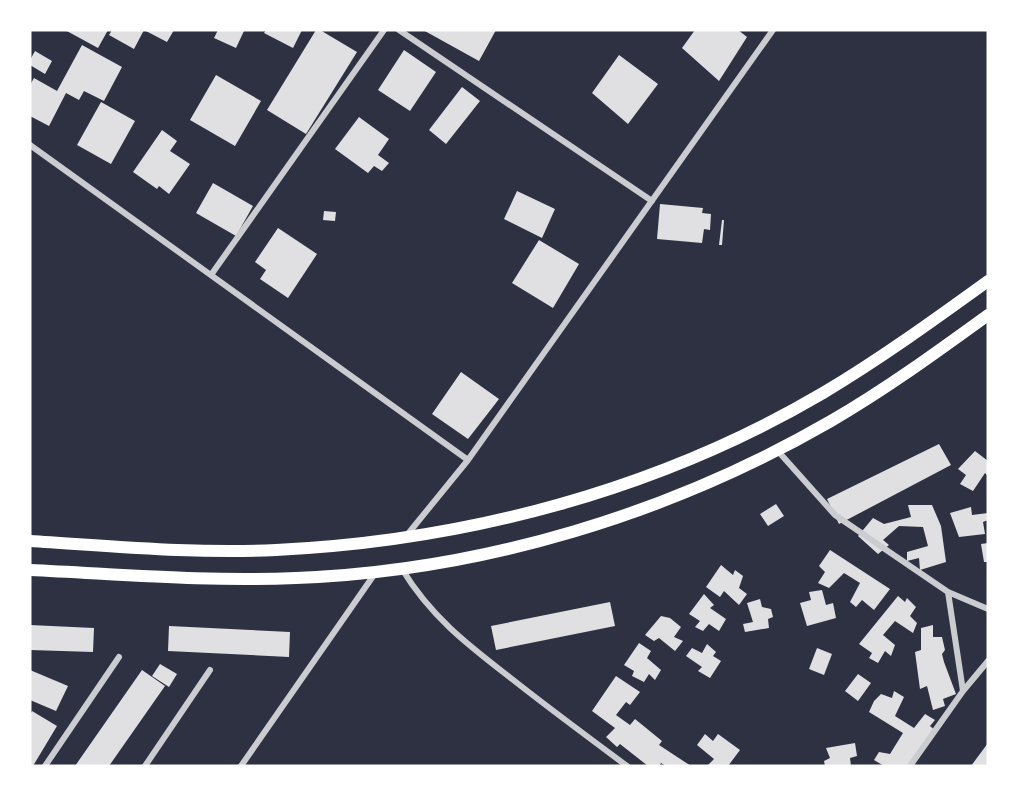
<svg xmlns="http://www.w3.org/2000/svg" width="1018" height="796" font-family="'PT Serif',serif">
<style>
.building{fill:#e0e0e3}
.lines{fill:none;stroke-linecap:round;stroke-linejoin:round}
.minor{stroke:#caccd0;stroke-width:6}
.primary{stroke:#fff;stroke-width:12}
</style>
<rect width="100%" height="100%" fill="#2d3142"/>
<!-- building -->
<path class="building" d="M65,30H108L98,48Z
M112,30H174L167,42L144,30L134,49L109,35Z
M218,30H242L244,31L236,48L214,38Z
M266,30H302L293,48L264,33Z
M316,30H320L357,52L306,134L267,110Z
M423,30H496L479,61Z
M695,30H738L747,37L719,81L682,48Z
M82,45L122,67L104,101L84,91L79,100L66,93L49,126L30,116V85L34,78L57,91Z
M404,50L436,72L410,111L378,90Z
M35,51L52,61L45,74L30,65V60Z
M619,55L658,84L628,124L592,93Z
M216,75L261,101L235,146L190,120Z
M462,87L480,101L446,144L429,130Z
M101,102L135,121L111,164L77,145Z
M359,117L389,139L378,155L389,163L382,171L374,166L368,173L335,149Z
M162,130L177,141L170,151L190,164L169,194L159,186L157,189L133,172Z
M213,183L253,206L236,236L196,213Z
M517,191L555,209L542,238L504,219Z
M660,204L703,208L702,213L711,214L710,230L704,229L702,243L657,239Z
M324,211L336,212L335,221L323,220Z
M722,220H724L722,245H719Z
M278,228L317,254L288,298L260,279L266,270L255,262Z
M539,240L579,264L553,308L512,283Z
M461,372L499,399L468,439L432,414Z
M939,444L951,465L839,524L827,499Z
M975,451L988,461V476L985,473L973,491L960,484L966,475L958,469Z
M776,504L784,516L768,526L760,514Z
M908,505H932L941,526L946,562L920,570L919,558L907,561V552L928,546L923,527L899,526L883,540L889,545L878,554L858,536L873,518L884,524L911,517Z
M971,507L972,515L988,513V520L983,522L985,534L959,537L950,513Z
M988,543V562H984L981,544Z
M830,550L890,589L874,610L862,600L856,607L850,602L860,583L844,573L829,588L818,583L825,572L819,566Z
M721,565L733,575L735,570L743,576L739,588L747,594L739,605L724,591L720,597L706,587Z
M822,590L826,605L833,603L836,618L807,626L800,603L811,600L809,592Z
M704,594L714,605L710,608L726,619L719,631L709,624L703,631L695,627L700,621L689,614Z
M898,596L905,602L907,598L916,607L910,616L917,623L913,633L895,621L883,635L895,645L891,656L885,651L878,663L869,658L872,653L859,644Z
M760,599L762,607L771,609L773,617L768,619L769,628L745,632L743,624L753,622L747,603Z
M610,602L615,626L496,650L491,626Z
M661,616L670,618L681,627L674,637L683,641L675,651L659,638L654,641L645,635Z
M30,625L94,628L93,652L30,650Z
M933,625V637H942L945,650L942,654L944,662L956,694L943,699L945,706L933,710L927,686L920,689L915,652L921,650V628Z
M169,626L290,632L289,657L168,651Z
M639,643L651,651L647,658L661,670L655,680L649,674L644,682L632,676L634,671L624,665Z
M707,644L716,652L713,656L721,661L710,678L698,671L702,667L686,656L692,648L702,653Z
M817,648L832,654L824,675L809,669Z
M160,664L177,674L169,687L152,676Z
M30,670L68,686L56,711L30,700Z
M142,670L165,686L109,766H75Z
M858,674L871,683L858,701L845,691Z
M616,676L640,692L630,705L626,702L616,715L630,725L635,719L662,741L659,745L691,766H666L661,763L659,766H648L620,744L617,747L606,737L615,728L592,711Z
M894,691L904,697L895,716L914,728L925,714L935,720L930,726L937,732L911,766H884L874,760L879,752L890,754L903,733L869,712L874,701L881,694L892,698Z
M32,711L57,726L33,766H30V715Z
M705,734L713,741L718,734L740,750L728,766H707L714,759L697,745Z
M855,743L857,756L850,758L851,766H825L824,761L830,758L826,748Z
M988,743V766H971Z"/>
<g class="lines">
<!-- minor -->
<path class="minor" d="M399,30L652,201
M30,145L468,460
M211,275L384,30
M777,450L835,515L948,592L988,609
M407,535L468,460L773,30
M402,569C431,617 468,645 512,679C550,709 588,737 627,766
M948,592L963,691
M45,766L119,657
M145,766L210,670
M241,766L376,572
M910,766L963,691L988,661"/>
<!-- primary -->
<path class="primary" d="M30,541C112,546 194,554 276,550C466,541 658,490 823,393C880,359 934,320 988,281
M30,570C119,574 207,582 296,578C482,571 670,514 831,421C886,389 937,352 988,315"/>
</g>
<!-- border -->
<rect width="1018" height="796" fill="none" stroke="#ffffff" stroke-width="63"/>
</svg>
